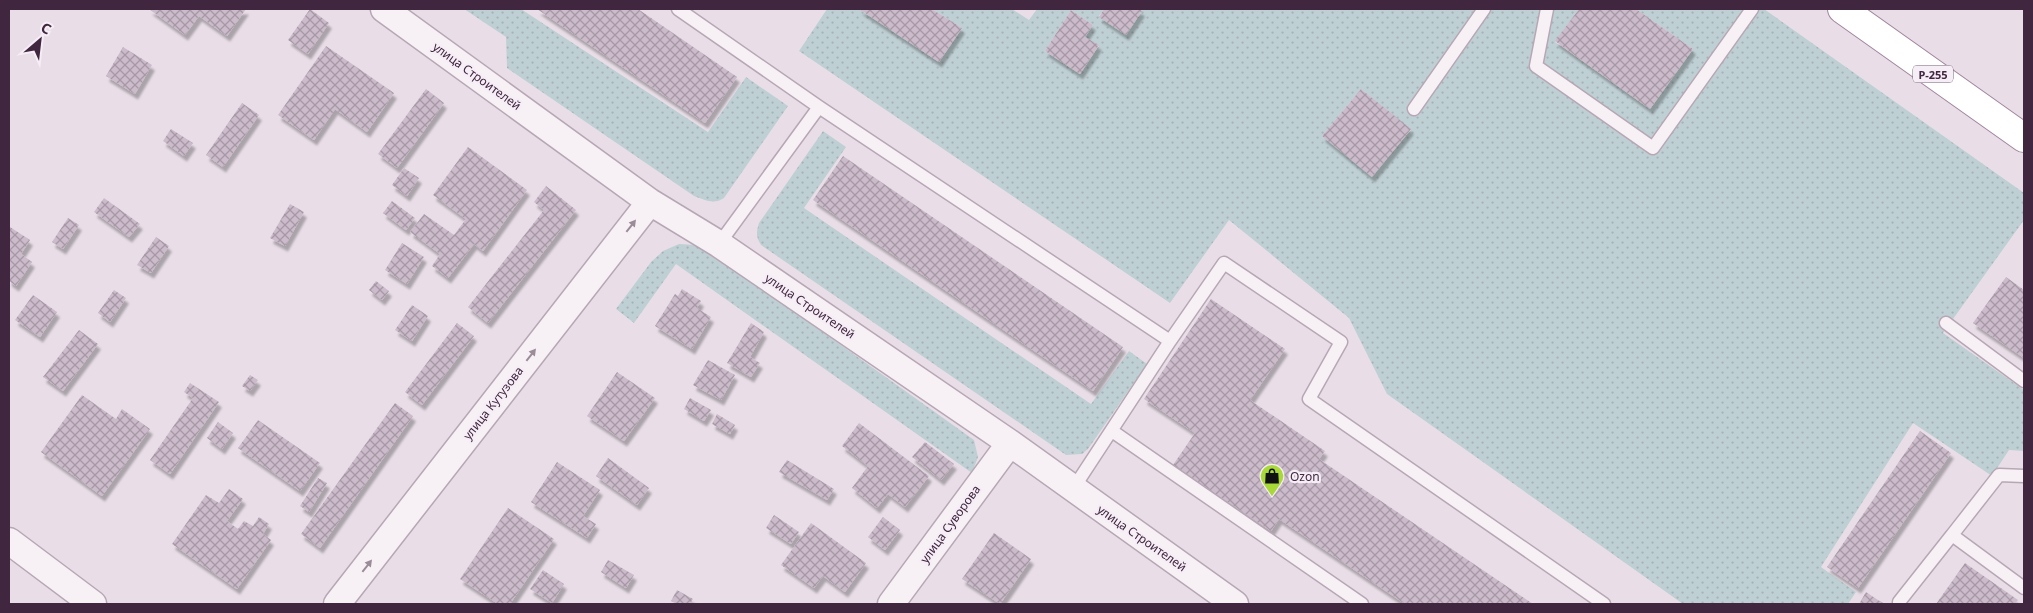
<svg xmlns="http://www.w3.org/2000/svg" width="2033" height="613" font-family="'Noto Sans',sans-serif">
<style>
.grass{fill:url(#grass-dots);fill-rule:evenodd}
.building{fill:url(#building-cross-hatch);filter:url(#shadow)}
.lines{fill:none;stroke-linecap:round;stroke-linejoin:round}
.service-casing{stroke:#b7a7b5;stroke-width:15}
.minor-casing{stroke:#b7a7b5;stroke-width:29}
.trunk-casing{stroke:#a1859f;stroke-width:30}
.service{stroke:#f7f1f6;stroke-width:12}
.minor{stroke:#f7f1f6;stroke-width:26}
.trunk{stroke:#fff;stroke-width:28}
.oneway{fill:#9c8c9a}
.labels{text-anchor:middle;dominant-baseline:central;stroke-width:4.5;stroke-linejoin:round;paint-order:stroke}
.shield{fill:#f6eef6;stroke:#776276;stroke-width:1}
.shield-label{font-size:11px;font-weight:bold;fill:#41263f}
.street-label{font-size:12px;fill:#41263f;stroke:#f6eef6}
.poi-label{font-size:12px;fill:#41263f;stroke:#f6eef6;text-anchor:start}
</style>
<defs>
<pattern id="grass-dots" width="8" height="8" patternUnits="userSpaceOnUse" patternTransform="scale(1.25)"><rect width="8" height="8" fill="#bfd0d4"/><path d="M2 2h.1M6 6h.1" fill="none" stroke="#a5b2b7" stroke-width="1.8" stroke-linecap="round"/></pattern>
<pattern id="building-cross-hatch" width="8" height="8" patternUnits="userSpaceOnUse" patternTransform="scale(1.25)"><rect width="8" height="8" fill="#ccbbcb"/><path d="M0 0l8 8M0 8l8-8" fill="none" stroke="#a798a6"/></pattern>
<filter id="shadow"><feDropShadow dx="3" dy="5.5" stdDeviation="1" flood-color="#0004"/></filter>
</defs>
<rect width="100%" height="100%" fill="#e9dee8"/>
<!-- grass -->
<path class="grass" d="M464,9H521L708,132L746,77L788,106L724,198C714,205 705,200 694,196L507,68L506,37Z
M827,9H859L939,62L962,28L932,9H1012L1029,20L1037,9H1104L1099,16L1126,34L1142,11L1139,9H1579L1555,42L1650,109L1693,49L1636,9H1764L2024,193V220L1943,333L2024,390V451L2009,450L1992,476L1913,423L1821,567L1856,592L1848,604H1683L1387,394L1349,318L1229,220L1170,303L799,51ZM1071,10L1093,25L1085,37L1099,46L1080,74L1045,51ZM1361,89L1411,130L1372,176L1322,136Z
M823,131L846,147L804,208L1091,404L1129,351L1147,364L1088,449L1082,454L1066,455L761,245C756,237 756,233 759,223Z
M679,244L696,245L709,251L974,440L978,457L972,473L676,264L634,323L616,309L651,262L663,251Z"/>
<!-- building -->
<path class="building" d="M149,9H246L227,36L199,16L185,35Z
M310,9L329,23L308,54L288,40Z
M537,9H638L737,77L705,123Z
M859,9H932L962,28L939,62Z
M1104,9H1139L1142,11L1126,35L1099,17Z
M1579,9H1636L1693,49L1650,109L1555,41Z
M1071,10L1093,25L1085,37L1099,45L1080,74L1045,51Z
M326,46L394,93L367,132L335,109L314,140L278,115Z
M123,47L152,65L135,94L106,76Z
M426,89L444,103L397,168L378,154Z
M1361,89L1411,129L1372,177L1322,136Z
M242,103L259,115L223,167L206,155Z
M171,129L193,143L184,156L163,141Z
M468,147L527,190L483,251L474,244L448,278L432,266L440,254L410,232L424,214L454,235L466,219L433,195Z
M843,156L1123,347L1093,391L813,200Z
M404,168L419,178L407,196L392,185Z
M546,186L576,210L488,323L468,307L544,210L534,202Z
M104,198L140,224L129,237L94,212Z
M392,201L415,218L406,230L383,213Z
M290,204L304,212L285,246L270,238Z
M68,218L79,225L63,249L52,242Z
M10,227L30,240L21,254L32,262L16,286L9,281Z
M156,237L169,246L151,273L137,265Z
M402,243L424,257L407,284L385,270Z
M2006,277L2024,290V358L1973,323Z
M376,281L389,291L382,300L369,290Z
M682,289L701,301L697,308L711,317L692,349L655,326L675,294L678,296Z
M114,290L126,298L110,322L98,313Z
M33,295L57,312L40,337L15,320Z
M1211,299L1285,349L1250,400L1325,451L1319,459L1533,604H1405L1279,519L1271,531L1173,465L1195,433L1144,399Z
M412,305L428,316L412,341L395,330Z
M457,323L474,336L422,405L405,392Z
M751,323L764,332L750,357L760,363L751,377L727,363Z
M79,330L98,344L63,391L43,377Z
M708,360L735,375L721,400L693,385Z
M617,372L655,398L624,441L587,416Z
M250,375L258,380L250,391L242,386Z
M190,383L219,402L170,474L150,460L193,398L184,392Z
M82,395L116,419L122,409L150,429L102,496L41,452Z
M690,398L711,410L704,421L684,409Z
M395,403L413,416L320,548L301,534Z
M717,414L735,425L730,434L712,424Z
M258,420L320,463L300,491L238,448Z
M218,422L233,433L222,449L207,438Z
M859,423L929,476L905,507L888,494L877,508L852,488L868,466L842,446Z
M1920,431L1951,453L1858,588L1827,567Z
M925,442L954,464L941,480L912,457Z
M608,458L649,488L637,505L596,476Z
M787,460L834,489L827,500L779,472Z
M557,462L600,490L583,516L596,524L587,538L531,502Z
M318,478L327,483L309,512L300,506Z
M229,489L243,499L227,521L238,529L244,521L253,526L259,517L269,524L263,534L271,540L237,589L172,544L206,495L219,503Z
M508,508L554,539L510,604H498L460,579Z
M774,515L799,532L791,544L766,528Z
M883,517L900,530L885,550L868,537Z
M811,523L866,563L845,592L823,576L814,588L781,565Z
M994,533L1031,559L1000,604L962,579Z
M608,560L634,575L626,588L601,572Z
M1965,563L2018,600L2015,604H1936Z
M543,570L564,584L552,603L530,589Z
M677,590L693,599L690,604H677L671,601Z
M1866,592L1878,600L1885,604H1859Z"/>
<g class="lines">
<!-- service casing -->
<g class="service-casing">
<path id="service" d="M678,9L819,107L1170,341
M1547,9L1536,66L1653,148L1752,9
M1414,109L1484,9
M719,244L819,107
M1946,323L2024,381
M1112,431L1362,604
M2024,476L1999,475L1952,535L2024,588
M1073,489L1170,341L1224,263L1341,342L1309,399L1604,604
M1899,602L1952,535"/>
</g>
<!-- minor casing -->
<g class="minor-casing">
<path id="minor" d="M384,9L650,202L719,244L1010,443L1235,604
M9,541L93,604
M337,604L650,202
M891,604L1010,443"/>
</g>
<!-- trunk casing -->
<g class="trunk-casing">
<path id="trunk" d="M1842,9L2024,138"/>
</g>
<!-- service -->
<use href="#service" class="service"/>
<!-- minor -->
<use href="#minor" class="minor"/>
<!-- trunk -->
<use href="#trunk" class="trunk"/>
</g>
<!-- one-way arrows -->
<defs><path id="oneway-solid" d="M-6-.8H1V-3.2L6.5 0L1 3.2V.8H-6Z" transform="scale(1.25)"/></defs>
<g class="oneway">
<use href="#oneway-solid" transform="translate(631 226) rotate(-52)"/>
<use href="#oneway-solid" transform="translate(531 355) rotate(-52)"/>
<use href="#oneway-solid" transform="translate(367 566) rotate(-52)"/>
</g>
<!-- icons -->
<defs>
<g id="shop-pin" transform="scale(1.25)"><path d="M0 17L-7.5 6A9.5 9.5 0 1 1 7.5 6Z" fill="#a9d839" stroke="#f6eef6"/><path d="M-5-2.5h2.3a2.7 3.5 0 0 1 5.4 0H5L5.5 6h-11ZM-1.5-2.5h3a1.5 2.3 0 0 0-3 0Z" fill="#111"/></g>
</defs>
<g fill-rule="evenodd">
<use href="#shop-pin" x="1272" y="476"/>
</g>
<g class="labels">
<!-- shield labels -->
<rect class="shield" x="1913" y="65.5" width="40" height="17" rx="4"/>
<g class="shield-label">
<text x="1933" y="74">Р-255</text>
</g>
<!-- street labels -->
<g class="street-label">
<text transform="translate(477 76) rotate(36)">улица Строителей</text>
<text transform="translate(810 306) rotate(34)">улица Строителей</text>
<text transform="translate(493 403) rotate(-52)">улица Кутузова</text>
<text transform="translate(950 524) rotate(-54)">улица Суворова</text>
<text transform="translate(1142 538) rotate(35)">улица Строителей</text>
</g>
<!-- poi labels -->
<g class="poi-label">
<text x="1290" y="476">Ozon</text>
</g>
</g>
<!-- border -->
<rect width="2033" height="613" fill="none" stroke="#41263f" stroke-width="20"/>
<!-- north arrow -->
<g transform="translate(40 40) rotate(28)" stroke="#f6eef6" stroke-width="4" paint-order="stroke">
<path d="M0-4L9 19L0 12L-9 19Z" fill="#41263f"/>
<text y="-8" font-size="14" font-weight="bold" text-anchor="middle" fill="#41263f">С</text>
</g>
</svg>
